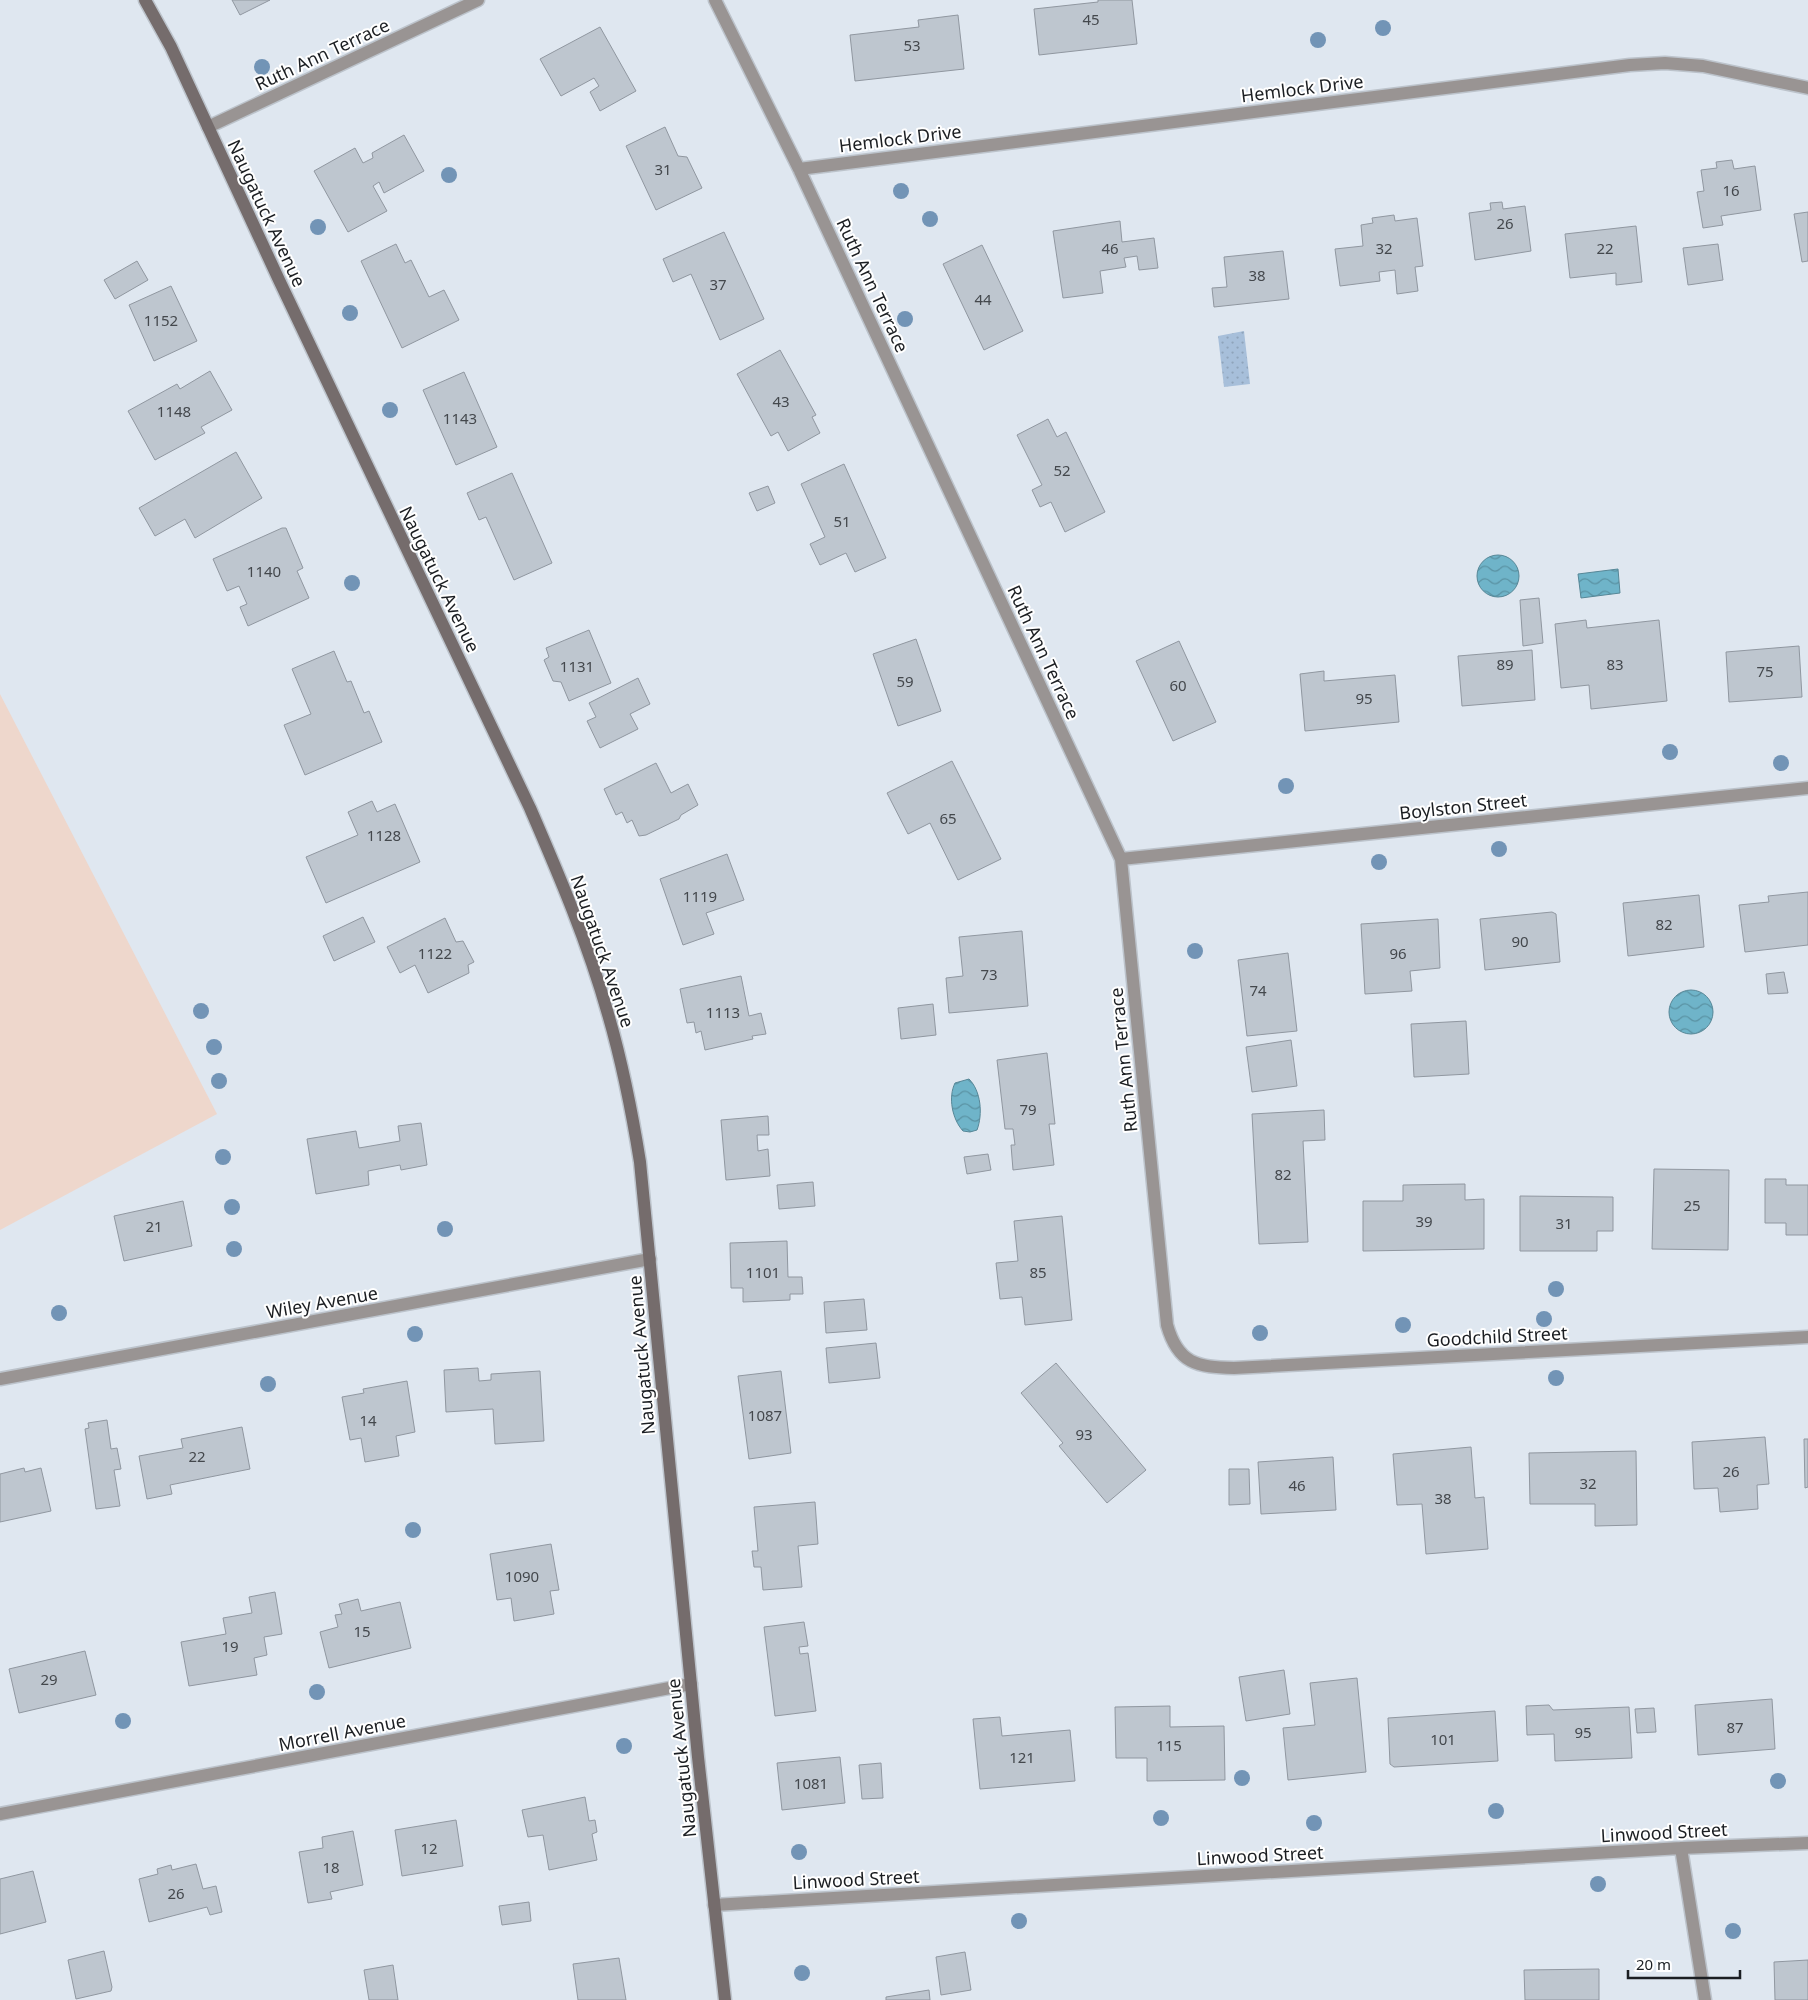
<svg xmlns="http://www.w3.org/2000/svg" width="1808" height="2000" font-family="'Noto Sans',sans-serif">
<style>
.commercial{fill:#eed7cc}
.park{fill:url(#park-dots)}
.water{fill:url(#water-waves);stroke:#568797}
.building{fill:#bec6cf;stroke:#9097a0}
.lines{fill:none;stroke-linecap:round;stroke-linejoin:round}
.minor-casing{stroke:#bcc3cb;stroke-width:15}
.secondary-casing{stroke:#bcc3cb;stroke-width:15}
.minor{stroke:#999493;stroke-width:12}
.secondary{stroke:#756c6c;stroke-width:12}
.tree{fill:#7294b6}
.labels{text-anchor:middle;dominant-baseline:central;stroke-width:4;stroke-linejoin:round;paint-order:stroke}
.number-label{font-size:15px;fill:#44484d}
.street-label{font-size:18px;fill:#1b1e22;stroke:#fff}
</style>
<defs>
<pattern id="park-dots" width="8" height="8" patternUnits="userSpaceOnUse" patternTransform="scale(1.25)"><rect width="8" height="8" fill="#a7bfda"/><path d="M2 2h.1M6 6h.1" fill="none" stroke="#8fa4bb" stroke-width="1.8" stroke-linecap="round"/></pattern>
<pattern id="water-waves" width="16" height="10" patternUnits="userSpaceOnUse" patternTransform="scale(1.25)"><rect width="16" height="10" fill="#6fb4c9"/><path d="M0 5q4-4 8 0t8 0" fill="none" stroke="#5a92a3"/></pattern>
</defs>
<rect width="100%" height="100%" fill="#dfe7f0"/>
<!-- commercial -->
<path class="commercial" d="M0,694L217,1114L0,1230Z"/>
<!-- park -->
<path class="park" d="M1244,331L1250,384L1224,387L1218,336Z"/>
<!-- water -->
<path class="water" d="M1477 576a21 21 0 1 1 42 0a21 21 0 1 1-42 0Z
M1618,569L1620,593L1581,598L1578,574Z
M1669 1012a22 22 0 1 1 44 0a22 22 0 1 1-44 0Z
M969,1079C981,1091 983,1114 977,1130L970,1132L963,1131C952,1119 948,1097 955,1083Z"/>
<!-- building -->
<path class="building" d="M232,0H270L240,15Z
M1098,0H1132L1137,44L1039,55L1034,9L1098,2Z
M958,15L964,69L855,81L850,35L919,27L918,20Z
M600,27L636,91L600,111L590,92L599,86L594,78L561,96L540,59Z
M665,127L678,156L687,157L702,188L656,210L626,146Z
M404,135L424,171L384,193L379,182L373,186L387,211L348,232L314,171L355,148L363,163L373,158L372,153Z
M1732,160L1734,169L1755,166L1761,210L1721,216L1723,225L1703,228L1697,192L1704,191L1701,170L1717,168L1716,162Z
M1502,202L1503,209L1525,206L1531,251L1475,260L1469,213L1491,210L1490,203Z
M1808,212V261L1802,262L1794,214Z
M1394,215L1395,221L1417,218L1423,266L1415,267L1418,291L1397,294L1395,270L1379,272L1380,281L1340,286L1335,249L1363,246L1361,225L1373,223L1372,218Z
M1120,221L1122,242L1154,238L1158,268L1139,270L1137,256L1124,258L1126,267L1100,271L1103,293L1063,298L1053,231Z
M1636,226L1642,282L1616,285V273L1570,278L1565,234Z
M724,232L764,319L720,340L691,274L673,282L663,259Z
M396,244L405,263L411,260L429,297L444,290L459,320L402,348L361,261Z
M1718,244L1723,280L1688,285L1683,248Z
M982,245L1023,331L984,350L943,264Z
M1283,251L1289,299L1214,307L1212,288L1227,287L1224,257Z
M137,261L148,280L115,299L104,280Z
M171,286L197,341L154,361L129,305Z
M780,350L816,415L812,417L820,433L788,451L778,432L771,436L737,374Z
M210,371L232,410L201,427L205,433L155,460L128,411L177,384L180,389Z
M464,372L497,447L456,465L423,390Z
M1048,419L1057,437L1066,432L1105,512L1065,532L1051,502L1040,507L1032,490L1042,485L1017,435Z
M236,452L262,498L195,538L185,519L155,536L139,508Z
M844,464L886,558L855,572L846,553L820,565L810,544L825,537L801,484Z
M512,473L552,563L514,580L486,517L479,520L467,493Z
M768,486L775,503L757,511L749,493Z
M282,528H286L303,568L297,571L309,598L248,626L240,607L247,604L239,586L227,591L213,559Z
M1539,598L1543,643L1523,646L1520,600Z
M1586,620L1587,628L1659,620L1667,701L1591,709L1589,685L1561,688L1555,624Z
M589,630L611,683L569,701L561,682L553,681L544,660L549,657L546,648Z
M916,639L941,711L898,726L873,654Z
M1179,641L1216,722L1173,741L1136,661Z
M1799,646L1802,697L1729,702L1726,652Z
M1532,650L1535,700L1462,706L1458,656Z
M334,651L347,682L351,681L364,713L369,711L382,742L305,775L284,725L311,714L292,669Z
M1324,671V681L1395,675L1399,722L1305,731L1300,674Z
M638,678L650,704L630,714L638,729L600,748L587,721L596,717L589,703Z
M952,761L1001,859L958,880L930,823L908,834L887,793Z
M656,763L671,793L688,784L698,805L681,815L679,819L646,835L639,836L632,820L627,823L622,812L616,815L604,789Z
M372,801L377,812L395,804L420,862L326,903L306,857L358,835L348,812Z
M727,854L744,900L706,913L714,934L683,945L660,879Z
M1808,892V945L1745,952L1739,905L1769,902L1768,896Z
M1699,895L1704,947L1628,956L1623,903Z
M1552,912L1556,914L1560,962L1485,970L1480,919Z
M363,917L375,942L334,961L323,936Z
M445,918L456,942L463,941L474,962L468,965L469,973L428,993L415,965L400,973L387,947Z
M1438,919L1440,968L1410,971L1412,991L1365,994L1361,924Z
M1022,931L1028,1006L949,1013L946,978L963,976L959,937Z
M1288,953L1297,1031L1247,1036L1238,960Z
M1784,972L1788,993L1768,994L1766,974Z
M741,976L749,1016L761,1013L766,1034L752,1036L753,1039L705,1050L701,1031L696,1033L694,1022L687,1023L680,989Z
M933,1004L936,1035L901,1039L898,1008Z
M1466,1021L1469,1074L1414,1077L1411,1024Z
M1291,1040L1297,1086L1252,1092L1246,1047Z
M1047,1053L1055,1124H1049L1054,1165L1013,1170L1011,1145H1015L1013,1129H1005L997,1060Z
M1324,1110L1325,1140L1303,1141L1308,1242L1259,1244L1252,1114Z
M768,1116L769,1135H757L758,1151L768,1149L770,1176L726,1180L721,1120Z
M421,1123L427,1165L401,1170L400,1165L368,1171L369,1185L316,1194L307,1139L356,1131L359,1148L400,1141L398,1126Z
M988,1154L991,1170L967,1174L964,1157Z
M1654,1169L1729,1170L1728,1250L1652,1249Z
M1765,1179H1786V1185H1808V1235H1786V1223H1765Z
M813,1182L815,1206L779,1209L777,1185Z
M1465,1184V1200L1484,1199V1249L1363,1251V1201H1403V1185Z
M1520,1196L1613,1197V1231H1597V1251H1520Z
M183,1201L192,1246L124,1261L114,1216Z
M1062,1216L1072,1320L1025,1325L1022,1297L1000,1299L996,1263L1018,1261L1014,1221Z
M787,1241L788,1277H802L803,1294H790V1300L743,1302V1288H731L730,1243Z
M864,1299L867,1330L826,1333L824,1302Z
M876,1343L880,1378L829,1383L826,1348Z
M1056,1363L1146,1470L1107,1503L1059,1446L1063,1443L1021,1393Z
M478,1368L479,1381L491,1380V1374L540,1371L544,1441L495,1444L493,1409L446,1412L444,1370Z
M781,1371L791,1453L749,1459L738,1376Z
M407,1381L415,1432L396,1436L399,1456L365,1462L361,1438L350,1440L342,1397L364,1393L363,1389Z
M107,1420L111,1449L117,1448L121,1469L114,1470L120,1506L96,1509L85,1429L89,1428L88,1423Z
M242,1427L250,1469L170,1485L172,1494L147,1499L139,1456L183,1448L181,1439Z
M1765,1437L1769,1484L1757,1485L1758,1509L1720,1512L1718,1488L1694,1489L1692,1442Z
M1804,1439H1808V1487L1805,1488Z
M1471,1447L1475,1498L1484,1497L1488,1549L1426,1554L1422,1504L1397,1505L1393,1454Z
M1636,1451L1637,1525L1595,1526V1504H1530L1529,1453Z
M1333,1457L1336,1510L1261,1514L1258,1462Z
M24,1468L25,1472L41,1468L51,1511L0,1522V1474Z
M1229,1469H1249L1250,1504L1229,1505Z
M815,1502L818,1544L798,1546L802,1587L763,1590L761,1567H754L752,1551H758L754,1507Z
M551,1544L559,1590L550,1591L554,1614L514,1621L511,1598L497,1600L490,1554Z
M275,1592L282,1634L264,1637L267,1655L254,1658L257,1675L189,1686L181,1642L226,1634L223,1618L252,1613L249,1597Z
M358,1599L361,1611L400,1602L411,1648L329,1668L320,1632L338,1627L335,1615L342,1614L339,1604Z
M804,1622L808,1646L799,1647L800,1654L808,1653L816,1711L775,1716L764,1627Z
M85,1651L96,1695L19,1713L9,1669Z
M1284,1670L1290,1714L1246,1721L1239,1677Z
M1357,1678L1366,1772L1288,1780L1283,1728L1315,1725L1310,1683Z
M1772,1699L1775,1749L1698,1755L1695,1705Z
M1549,1705L1553,1710L1629,1707L1632,1758L1555,1761L1554,1734L1527,1735L1526,1706Z
M1170,1706V1727L1224,1726L1225,1780L1147,1781V1758H1116L1115,1707Z
M1654,1708L1656,1732L1637,1733L1635,1709Z
M1495,1711L1498,1761L1394,1767L1390,1764L1388,1718Z
M1000,1717L1002,1736L1070,1730L1075,1781L980,1789L973,1719Z
M840,1757L845,1803L782,1810L777,1763Z
M881,1763L883,1798L862,1799L859,1765Z
M585,1797L589,1821L595,1820L597,1832L592,1834L597,1860L549,1870L543,1835L528,1837L522,1810Z
M456,1820L463,1866L402,1876L395,1830Z
M353,1831L363,1885L330,1892L332,1899L308,1903L299,1852L323,1848L322,1837Z
M196,1864L203,1889L216,1886L222,1912L210,1915L207,1907L149,1922L139,1879L158,1874L157,1869L171,1865L172,1870Z
M33,1871L46,1922L0,1934V1879Z
M529,1902L531,1921L502,1925L499,1906Z
M104,1951L112,1987L111,1991L76,1999L68,1960Z
M965,1952L971,1990L941,1995L936,1957Z
M619,1958L626,2000H578L573,1964Z
M1808,1960V2000H1775L1774,1962Z
M393,1965L398,2000H369L364,1970Z
M1599,1969V2000H1525L1524,1970Z
M929,1990L930,2000H886V1997Z"/>
<g class="lines">
<!-- minor casing -->
<g class="minor-casing">
<path id="minor" d="M715,0L799,169L1121,859L1167,1325C1178,1364 1197,1367 1234,1368L1808,1337
M208,127L478,0
M799,169L1630,65L1665,63L1703,66L1808,88
M1121,859L1808,788
M0,1379L650,1259
M0,1814L691,1684
M1681,1848L1705,2000
M714,1905L1681,1848L1808,1843"/>
</g>
<!-- secondary casing -->
<g class="secondary-casing">
<path id="secondary" d="M145,0L171,47L279,280L530,808C559,875 588,943 608,1014C622,1062 632,1112 640,1162L698,1757L725,2000"/>
</g>
<!-- minor -->
<use href="#minor" class="minor"/>
<!-- secondary -->
<use href="#secondary" class="secondary"/>
</g>
<!-- trees -->
<g class="tree">
<circle cx="1383" cy="28" r="8"/>
<circle cx="1318" cy="40" r="8"/>
<circle cx="262" cy="67" r="8"/>
<circle cx="449" cy="175" r="8"/>
<circle cx="901" cy="191" r="8"/>
<circle cx="930" cy="219" r="8"/>
<circle cx="318" cy="227" r="8"/>
<circle cx="350" cy="313" r="8"/>
<circle cx="905" cy="319" r="8"/>
<circle cx="390" cy="410" r="8"/>
<circle cx="352" cy="583" r="8"/>
<circle cx="1670" cy="752" r="8"/>
<circle cx="1781" cy="763" r="8"/>
<circle cx="1286" cy="786" r="8"/>
<circle cx="1499" cy="849" r="8"/>
<circle cx="1379" cy="862" r="8"/>
<circle cx="1195" cy="951" r="8"/>
<circle cx="201" cy="1011" r="8"/>
<circle cx="214" cy="1047" r="8"/>
<circle cx="219" cy="1081" r="8"/>
<circle cx="223" cy="1157" r="8"/>
<circle cx="232" cy="1207" r="8"/>
<circle cx="445" cy="1229" r="8"/>
<circle cx="234" cy="1249" r="8"/>
<circle cx="1556" cy="1289" r="8"/>
<circle cx="59" cy="1313" r="8"/>
<circle cx="1544" cy="1319" r="8"/>
<circle cx="1403" cy="1325" r="8"/>
<circle cx="1260" cy="1333" r="8"/>
<circle cx="415" cy="1334" r="8"/>
<circle cx="1556" cy="1378" r="8"/>
<circle cx="268" cy="1384" r="8"/>
<circle cx="413" cy="1530" r="8"/>
<circle cx="317" cy="1692" r="8"/>
<circle cx="123" cy="1721" r="8"/>
<circle cx="624" cy="1746" r="8"/>
<circle cx="1242" cy="1778" r="8"/>
<circle cx="1778" cy="1781" r="8"/>
<circle cx="1496" cy="1811" r="8"/>
<circle cx="1161" cy="1818" r="8"/>
<circle cx="1314" cy="1823" r="8"/>
<circle cx="799" cy="1852" r="8"/>
<circle cx="1598" cy="1884" r="8"/>
<circle cx="1019" cy="1921" r="8"/>
<circle cx="1733" cy="1931" r="8"/>
<circle cx="802" cy="1973" r="8"/>
</g>
<g class="labels">
<!-- number labels -->
<g class="number-label">
<text x="1091" y="19">45</text>
<text x="912" y="45">53</text>
<text x="663" y="169">31</text>
<text x="1731" y="190">16</text>
<text x="1505" y="223">26</text>
<text x="1110" y="248">46</text>
<text x="1384" y="248">32</text>
<text x="1605" y="248">22</text>
<text x="1257" y="275">38</text>
<text x="718" y="284">37</text>
<text x="983" y="299">44</text>
<text x="161" y="320">1152</text>
<text x="781" y="401">43</text>
<text x="174" y="411">1148</text>
<text x="460" y="418">1143</text>
<text x="1062" y="470">52</text>
<text x="842" y="521">51</text>
<text x="264" y="571">1140</text>
<text x="1505" y="664">89</text>
<text x="1615" y="664">83</text>
<text x="577" y="666">1131</text>
<text x="1765" y="671">75</text>
<text x="905" y="681">59</text>
<text x="1178" y="685">60</text>
<text x="1364" y="698">95</text>
<text x="948" y="818">65</text>
<text x="384" y="835">1128</text>
<text x="700" y="896">1119</text>
<text x="1664" y="924">82</text>
<text x="1520" y="941">90</text>
<text x="435" y="953">1122</text>
<text x="1398" y="953">96</text>
<text x="989" y="974">73</text>
<text x="1258" y="990">74</text>
<text x="723" y="1012">1113</text>
<text x="1028" y="1109">79</text>
<text x="1283" y="1174">82</text>
<text x="1692" y="1205">25</text>
<text x="1424" y="1221">39</text>
<text x="1564" y="1223">31</text>
<text x="154" y="1226">21</text>
<text x="763" y="1272">1101</text>
<text x="1038" y="1272">85</text>
<text x="765" y="1415">1087</text>
<text x="368" y="1420">14</text>
<text x="1084" y="1434">93</text>
<text x="197" y="1456">22</text>
<text x="1731" y="1471">26</text>
<text x="1588" y="1483">32</text>
<text x="1297" y="1485">46</text>
<text x="1443" y="1498">38</text>
<text x="522" y="1576">1090</text>
<text x="362" y="1631">15</text>
<text x="230" y="1646">19</text>
<text x="49" y="1679">29</text>
<text x="1735" y="1727">87</text>
<text x="1583" y="1732">95</text>
<text x="1443" y="1739">101</text>
<text x="1169" y="1745">115</text>
<text x="1022" y="1757">121</text>
<text x="811" y="1783">1081</text>
<text x="429" y="1848">12</text>
<text x="331" y="1867">18</text>
<text x="176" y="1893">26</text>
</g>
<!-- street labels -->
<g class="street-label">
<text transform="translate(322 54) rotate(-25)">Ruth Ann Terrace</text>
<text transform="translate(1302 88) rotate(-7)">Hemlock Drive</text>
<text transform="translate(900 138) rotate(-7)">Hemlock Drive</text>
<text transform="translate(267 213) rotate(65)">Naugatuck Avenue</text>
<text transform="translate(873 285) rotate(65)">Ruth Ann Terrace</text>
<text transform="translate(440 579) rotate(64)">Naugatuck Avenue</text>
<text transform="translate(1044 652) rotate(65)">Ruth Ann Terrace</text>
<text transform="translate(1463 806) rotate(-6)">Boylston Street</text>
<text transform="translate(603 951) rotate(71)">Naugatuck Avenue</text>
<text transform="translate(1123 1060) rotate(-96)">Ruth Ann Terrace</text>
<text transform="translate(322 1302) rotate(-10)">Wiley Avenue</text>
<text transform="translate(1497 1336) rotate(-3)">Goodchild Street</text>
<text transform="translate(641 1355) rotate(-95)">Naugatuck Avenue</text>
<text transform="translate(342 1732) rotate(-11)">Morrell Avenue</text>
<text transform="translate(681 1758) rotate(-96)">Naugatuck Avenue</text>
<text transform="translate(1664 1832) rotate(-3)">Linwood Street</text>
<text transform="translate(1260 1855) rotate(-3)">Linwood Street</text>
<text transform="translate(856 1879) rotate(-3)">Linwood Street</text>
</g>
</g>
<!-- scale -->
<path d="M1628 1970v8h112v-8" fill="none" stroke="#1b1e22" stroke-width="2.5"/>
<text x="1636" y="1970" font-size="15" fill="#1b1e22" stroke="#ffffff" stroke-width="4" paint-order="stroke">20 m</text>
</svg>
